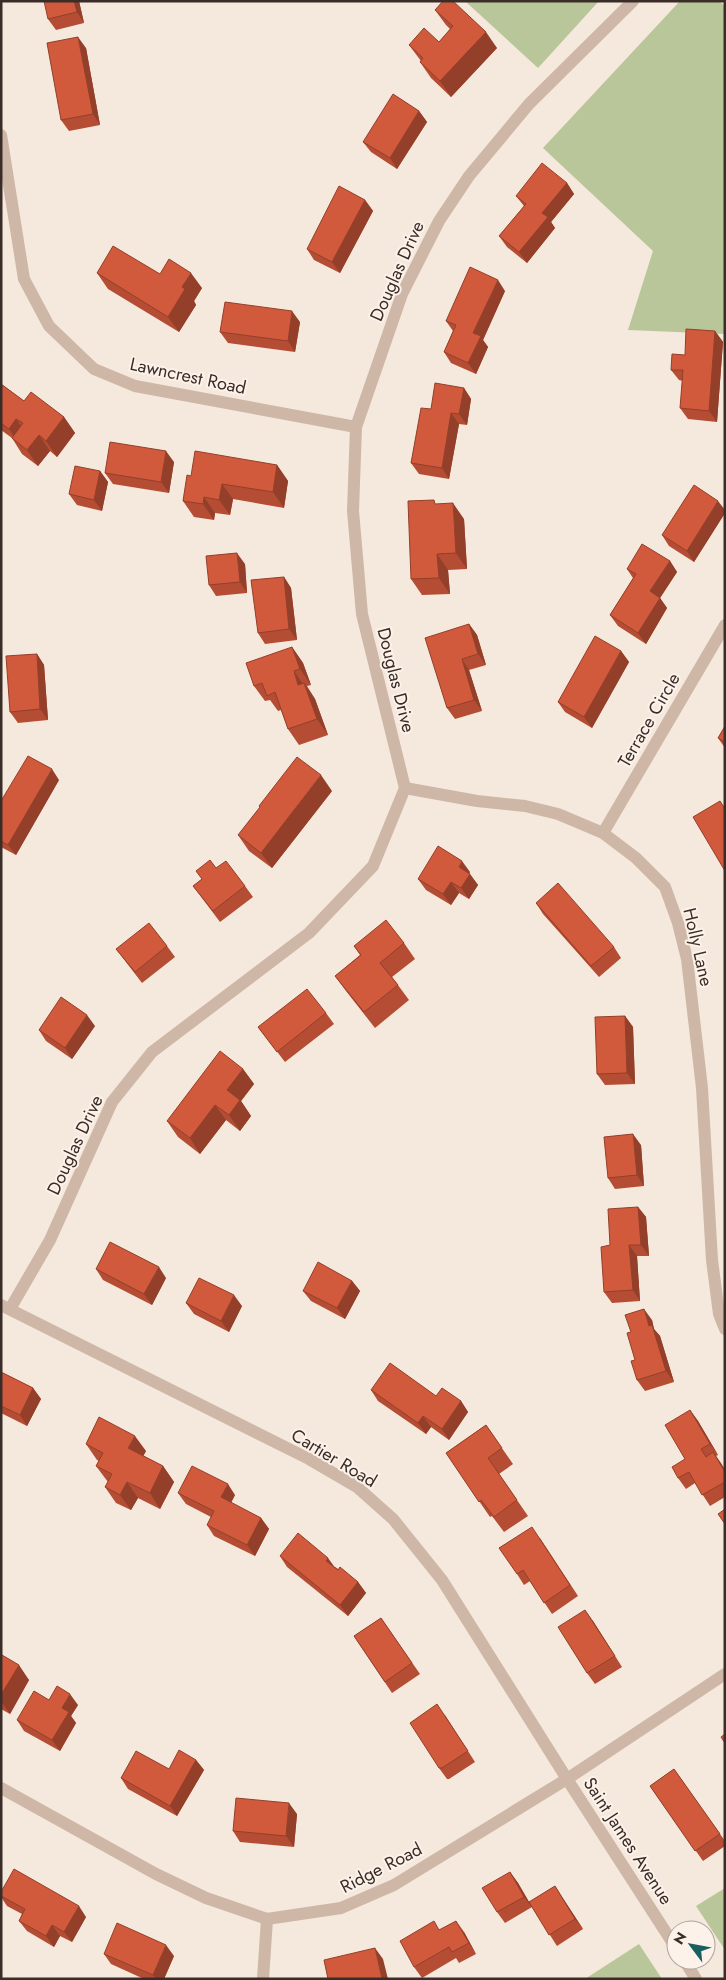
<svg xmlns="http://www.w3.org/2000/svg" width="726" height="1980" font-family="Jost,sans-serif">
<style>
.green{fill:#b9c69a}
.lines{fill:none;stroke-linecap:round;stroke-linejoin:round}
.street{stroke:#ceb7a6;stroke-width:12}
.wall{fill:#b54d34}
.shaded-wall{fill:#933f2a}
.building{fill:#d25a3c;stroke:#933f2a}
.labels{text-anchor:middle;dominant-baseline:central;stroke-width:4;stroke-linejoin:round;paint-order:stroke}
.street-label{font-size:18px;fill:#3a2d28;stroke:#fcf2e9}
</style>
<rect width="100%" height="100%" fill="#f5e8dc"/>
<!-- green -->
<path class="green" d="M465,1H599L538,68Z
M680,1H719L725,6V334L628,330L653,251L543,148Z
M725,1888V1950L696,1906Z
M639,1944L662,1979H585Z"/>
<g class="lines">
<!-- street -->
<path class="street" d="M1,135L24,279L49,326L94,369L135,386L356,427
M405,788L477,801L525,806L558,814L603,833L636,858L665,887L678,923L687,959L702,1088L712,1260L719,1314L725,1329
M603,833L725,625
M1,1305L309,1459L357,1487L393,1519L442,1580L567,1779L676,1948
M10,1309L50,1240L112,1102L152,1052L309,933L373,866L405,788L362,614L353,511L356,427L402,294L439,221L469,176L529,104L633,1
M1,1788L156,1874L206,1898L267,1919L341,1908L394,1885L567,1779L725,1674
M684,1960L696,1979
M263,1979L267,1919"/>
</g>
<!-- wall -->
<path class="wall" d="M79,1L84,23L56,30L48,19Z
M435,10L497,48L451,97L431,78L420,62L421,61L409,45L439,42L450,29L446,25Z
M86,48L100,125L69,131L61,120Z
M419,111L427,122L397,169L371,152L363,142Z
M567,183L574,194L551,222L555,228L527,263L507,247L499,236L524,206L516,196Z
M365,200L373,211L340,273L314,260L307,249Z
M97,273L160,274L202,288L194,301L196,305L179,332L108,289Z
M505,291L483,340L488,347L476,374L451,363L444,352L453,331L446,321Z
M300,322L295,352L228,343L220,332Z
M715,331L723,342L717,422L688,419L680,408L683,381L679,380L671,370L685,355Z
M1,384L24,401L64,417L75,433L57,457L50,451L38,466L22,454L12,438L1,430Z
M464,388L471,399L467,425L459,424L449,479L419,474L411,463L431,409Z
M174,462L169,493L113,484L105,473Z
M277,465L288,481L284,508L233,499L230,515L215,513L214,520L194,517L183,501L191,476Z
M100,471L108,482L102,511L77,505L69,494Z
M725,510V513L694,562L669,546L662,535Z
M464,519L467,569L448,570L450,594L422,595L411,579Z
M670,561L677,572L660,598L667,608L646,644L618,626L610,615L633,578L627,569Z
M245,564L247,593L216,596L209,585Z
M284,577L291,588L297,640L265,644L258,633Z
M469,624L477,635L486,665L469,670L482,711L455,719L447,708Z
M292,647L303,663L311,685L307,686L315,699L328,735L299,745L288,729L281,710L278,711L270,700L265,701L254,686Z
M621,651L629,662L592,728L565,712L558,702Z
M37,654L44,665L48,720L18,723L10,712Z
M725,726V748L718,738Z
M59,780L16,855L1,847V801Z
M332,791L272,868L249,851L238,835Z
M216,868L245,886L253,897L220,922L193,886Z
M470,872L469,873L478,885L469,899L459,893L451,905L426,890L418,879Z
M536,903L614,947L621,958L599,977L543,914Z
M404,943L415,959L392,977L409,1000L375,1028L346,991L335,976L360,955L354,946Z
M167,946L175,957L142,983L116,949Z
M326,1013L334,1024L285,1062L258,1027Z
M625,1016L633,1027L635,1084L605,1085L597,1074Z
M95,1026L72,1059L46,1041L39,1030Z
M243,1069L254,1084L241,1101L251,1116L240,1131L226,1120L200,1154L178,1137L167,1121Z
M641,1145L644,1186L615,1189L608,1178Z
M638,1207L646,1217L649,1256H637L640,1301L612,1303L604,1292L610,1245Z
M96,1269L166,1278L152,1305L103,1280Z
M352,1281L360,1291L345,1319L311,1301L303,1291Z
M186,1303L242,1306L229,1332L194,1314Z
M652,1320L654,1329L660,1336L674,1382L645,1391L637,1380L635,1360L631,1332Z
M1,1372L33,1388L41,1399L27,1426L1,1413Z
M371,1390L436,1396L461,1401L468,1412L449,1440L431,1427L426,1434L378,1401Z
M690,1410L698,1421L718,1455L716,1456L725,1470V1497L710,1506L695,1483L686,1489L678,1478L685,1459Z
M486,1425L513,1464L499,1474L528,1516L504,1532L492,1516L490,1517L446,1453Z
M86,1444L146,1451L143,1456L163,1466L174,1482L160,1509L138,1498L131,1510L116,1503L105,1487L108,1482L96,1466L99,1461L97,1460Z
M178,1493L235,1495L231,1503L261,1518L269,1529L255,1556L214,1536L207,1525L211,1517L186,1504Z
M540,1538L578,1596L552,1614L530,1581L524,1585L517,1574Z
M280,1556L335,1567L358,1582L366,1593L348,1616L287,1567Z
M381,1618L420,1674L392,1693L354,1636Z
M593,1621L622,1667L595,1684L587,1673Z
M1,1655L29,1680L10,1714L1,1709Z
M49,1700L78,1705L71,1716L76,1723L60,1751L24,1731L17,1720Z
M445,1715L475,1762L449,1779H447L439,1768Z
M196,1760L204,1770L177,1816L128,1789L121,1778L169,1769Z
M674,1769L725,1841V1846L703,1861L650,1786Z
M297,1814L294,1847L240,1842L233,1831Z
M510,1872L518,1883L529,1902L555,1886L583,1929L557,1946L532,1907L505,1923L497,1912Z
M1,1892L86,1917L72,1942L60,1936L54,1947L27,1931L19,1921L22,1914L7,1906L1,1897Z
M464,1932L476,1954L459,1963L456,1958L422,1978L414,1967Z
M104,1954L174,1956L164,1979H144L111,1964Z"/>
<!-- shaded-wall -->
<path class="shaded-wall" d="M74,1H79L84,23L77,12Z
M486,32L497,48L451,97L440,81Z
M78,37L86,48L100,125L93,114Z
M419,111L427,122L397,169L390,158Z
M567,183L574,194L551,222L555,228L527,263L519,252L542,213Z
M365,200L373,211L340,273L332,262Z
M191,273L202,288L194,301L196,305L179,332L168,317L182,287Z
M498,280L505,291L483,340L488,347L476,374L468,363L473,333Z
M292,311L300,322L295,352L288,341Z
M715,331L723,342L717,422L709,411Z
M464,388L471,399L467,425L459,414Z
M451,413L459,424L449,479L442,468Z
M64,417L75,433L57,457L46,441Z
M16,419L27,434L20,445L9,429Z
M39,435L50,451L38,466L27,450Z
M166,451L174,462L169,493L161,482Z
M277,465L288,481L284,508L273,492Z
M100,471L108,482L102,511L94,500Z
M222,484L233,499L230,515L219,500Z
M204,497L215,513L214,520L203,504Z
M718,501L725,510V513L694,562L687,551Z
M453,503L464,519L467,569L456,553Z
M237,553L245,564L247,593L240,582Z
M437,554L448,570L450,594L439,578Z
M670,561L677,572L660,598L667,608L646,644L638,633L650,591Z
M284,577L291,588L297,640L289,629Z
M469,624L477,635L486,665L478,654Z
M292,647L303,663L311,685L300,669Z
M621,651L629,662L592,728L584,717Z
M37,654L44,665L48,720L40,709Z
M462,659L469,670L482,711L474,700Z
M294,671L305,687L298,685Z
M304,683L315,699L328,735L317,719Z
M52,769L59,780L16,855L8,845Z
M321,775L332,791L272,868L261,853Z
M462,861L470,872L467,877L459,867Z
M470,874L478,885L469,899L461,888Z
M451,882L459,893L451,905L443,894Z
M87,1015L95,1026L72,1059L65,1048Z
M625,1016L633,1027L635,1084L627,1073Z
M243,1069L254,1084L241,1101L251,1116L240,1131L229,1115L227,1090Z
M215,1105L226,1120L200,1154L190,1138Z
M633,1134L641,1145L644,1186L637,1175Z
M638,1207L646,1217L649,1256L641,1245Z
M629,1245L637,1256L640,1301L633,1290Z
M159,1267L166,1278L152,1305L144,1294Z
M352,1281L360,1291L345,1319L337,1308Z
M234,1295L242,1306L229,1332L221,1321Z
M644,1309L652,1320L654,1329L660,1336L674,1382L666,1371L649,1326Z
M33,1388L41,1399L27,1426L20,1415Z
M461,1401L468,1412L449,1440L442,1429Z
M690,1410L698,1421L718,1455L710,1444Z
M423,1416L431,1427L426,1434L418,1423Z
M135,1436L146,1451L139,1464L128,1448Z
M713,1452L721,1463L725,1470V1472Z
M163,1466L174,1482L160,1509L150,1493Z
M127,1482L138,1498L131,1510L120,1495Z
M228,1484L235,1495L228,1508L221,1497Z
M261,1518L269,1529L255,1556L247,1545Z
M328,1558L336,1569L326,1561Z
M358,1582L366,1593L348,1616L340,1605Z
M585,1610L593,1621L622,1667L615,1656Z
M19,1665L29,1680L10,1714L1,1701V1695Z
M70,1694L78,1705L71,1716L76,1723L60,1751L52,1740L62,1708Z
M196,1760L204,1770L177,1816L170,1806Z
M289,1803L297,1814L294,1847L286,1836Z
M510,1872L518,1883L532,1907L524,1897Z
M555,1886L562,1897L583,1929L575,1919Z
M79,1906L86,1917L72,1942L64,1932Z
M456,1921L464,1932L476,1954L469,1943Z
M52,1925L60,1936L54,1947L46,1936Z
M166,1945L174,1956L164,1979H156L153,1975Z
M375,1948L383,1959L388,1979H382Z"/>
<!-- building -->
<path class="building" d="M44,1H74L77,12L48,19Z
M443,1H453L486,32L440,81L420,62L423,58L409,45L424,28L439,42L453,26L435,10Z
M78,37L93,114L61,120L47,43Z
M393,94L419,111L390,158L363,142Z
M542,163L567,183L542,213L548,217L519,252L499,236L526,204L516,196Z
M339,186L365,200L332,262L307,249Z
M113,246L160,274L169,259L191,273L182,287L185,289L168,317L97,273Z
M470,267L498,280L473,333L481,336L468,363L444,352L456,325L446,321Z
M225,302L292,311L288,341L220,332Z
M686,329L715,331L709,411L680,408L683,370H671L672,354L685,355Z
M435,383L464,388L459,414L451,413L442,468L411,463L421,408L431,409Z
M1,384L24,401L31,392L64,417L46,441L39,435L27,450L12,438L23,423L16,419L9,429L1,423Z
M110,442L166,451L161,482L105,473Z
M195,451L277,465L273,492L222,484L219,500L204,497L203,504L183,501L187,475L191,476Z
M75,466L100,471L94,500L69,494Z
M694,485L718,501L687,551L662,535Z
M434,500L435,504L453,503L456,553L437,554L439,578L411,579L408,501Z
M642,544L670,561L650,591L660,598L638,633L610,615L636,574L627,569Z
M237,553L240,582L209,585L206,556Z
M284,577L289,629L258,633L251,580Z
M469,624L478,654L462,659L474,700L447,708L425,638Z
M595,636L621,651L584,717L558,702Z
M292,647L300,669L294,671L298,685L304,683L317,719L288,729L275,692L267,696L262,683L254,686L246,663Z
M37,654L40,709L10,712L6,656Z
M725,726V742L718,738Z
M28,756L52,769L8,845L1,841V801Z
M297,757L321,775L261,853L238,835L260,807L259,806Z
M720,801L725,809V871L693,817Z
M438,846L462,861L459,867L470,874L461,888L451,882L443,894L418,879Z
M210,860L216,868L226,861L245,886L213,911L193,886L202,879L196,871Z
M558,883L614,947L591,966L536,903Z
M386,920L404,943L380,963L398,985L364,1012L335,976L361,955L354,946Z
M149,923L167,946L135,972L116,949Z
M307,989L326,1013L277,1052L258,1027Z
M61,997L87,1015L65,1048L39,1030Z
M625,1016L627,1073L597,1074L595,1017Z
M220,1051L243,1069L227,1090L240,1100L229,1115L215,1105L190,1138L167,1121Z
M633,1134L637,1175L608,1178L604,1137Z
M638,1207L641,1245H629L633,1290L604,1292L601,1247L610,1245L608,1209Z
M110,1242L159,1267L144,1294L96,1269Z
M318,1262L352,1281L337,1308L303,1291Z
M199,1278L234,1295L221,1321L186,1303Z
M644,1309L649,1326L652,1325L666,1371L637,1380L631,1361L635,1360L627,1333L631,1332L625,1315Z
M390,1363L436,1396L442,1388L461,1401L442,1429L423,1416L418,1423L371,1390Z
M1,1372L33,1388L20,1415L1,1406Z
M690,1410L710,1444L701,1449L706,1457L713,1452L725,1472V1482L702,1495L689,1472L678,1478L672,1467L685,1459L665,1425Z
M99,1417L135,1436L128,1448L163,1466L150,1493L127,1482L120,1495L105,1487L112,1474L96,1466L103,1453L86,1444Z
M486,1425L502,1448L488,1458L517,1500L494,1517L481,1500L479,1502L446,1453Z
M192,1466L228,1484L221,1497L261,1518L247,1545L207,1525L214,1511L178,1493Z
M725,1509V1524L718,1514Z
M532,1527L570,1585L544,1603L523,1570L517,1574L499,1548Z
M298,1533L328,1558L326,1561L338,1570L340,1567L358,1582L340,1605L280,1556Z
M585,1610L615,1656L587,1673L558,1627Z
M381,1618L412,1663L385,1682L354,1636Z
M1,1655H2L19,1665L1,1695Z
M57,1686L70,1694L62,1708L69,1712L52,1740L17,1720L34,1691L49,1700Z
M437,1704L468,1751L442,1768H439L410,1723Z
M725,1734V1743L721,1737Z
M179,1750L196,1760L170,1806L121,1778L136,1751L169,1769Z
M674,1769L720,1834L695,1851L650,1786Z
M236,1798L289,1803L286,1836L233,1831Z
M14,1869L79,1906L64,1932L52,1925L46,1936L19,1921L25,1909L1,1896V1892Z
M510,1872L524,1897L497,1912L482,1888Z
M555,1886L575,1919L549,1935L529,1902Z
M434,1921L439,1930L456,1921L469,1943L452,1952L449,1947L414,1967L400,1941Z
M117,1923L166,1945L153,1975L104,1954Z
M375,1948L382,1979H328L324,1960Z"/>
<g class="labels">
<!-- street labels -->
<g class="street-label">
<text transform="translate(397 271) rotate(-66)">Douglas Drive</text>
<text transform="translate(188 376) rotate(12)">Lawncrest Road</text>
<text transform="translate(396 680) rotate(76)">Douglas Drive</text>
<text transform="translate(649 720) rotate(-60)">Terrace Circle</text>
<text transform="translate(698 947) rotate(77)">Holly Lane</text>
<text transform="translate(75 1145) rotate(-65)">Douglas Drive</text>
<text transform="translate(334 1458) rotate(31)">Cartier Road</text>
<text transform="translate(628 1841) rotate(57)">Saint James Avenue</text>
<text transform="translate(381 1868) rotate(-27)">Ridge Road</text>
</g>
</g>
<!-- border -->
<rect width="726" height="1980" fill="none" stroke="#3a2d28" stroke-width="5"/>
<!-- north arrow -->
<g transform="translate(691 1945) rotate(302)"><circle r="24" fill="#fcf2e9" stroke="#aea39c"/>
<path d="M0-4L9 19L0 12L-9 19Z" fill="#195f60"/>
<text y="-8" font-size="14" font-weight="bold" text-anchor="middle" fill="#3a2d28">N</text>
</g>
</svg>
